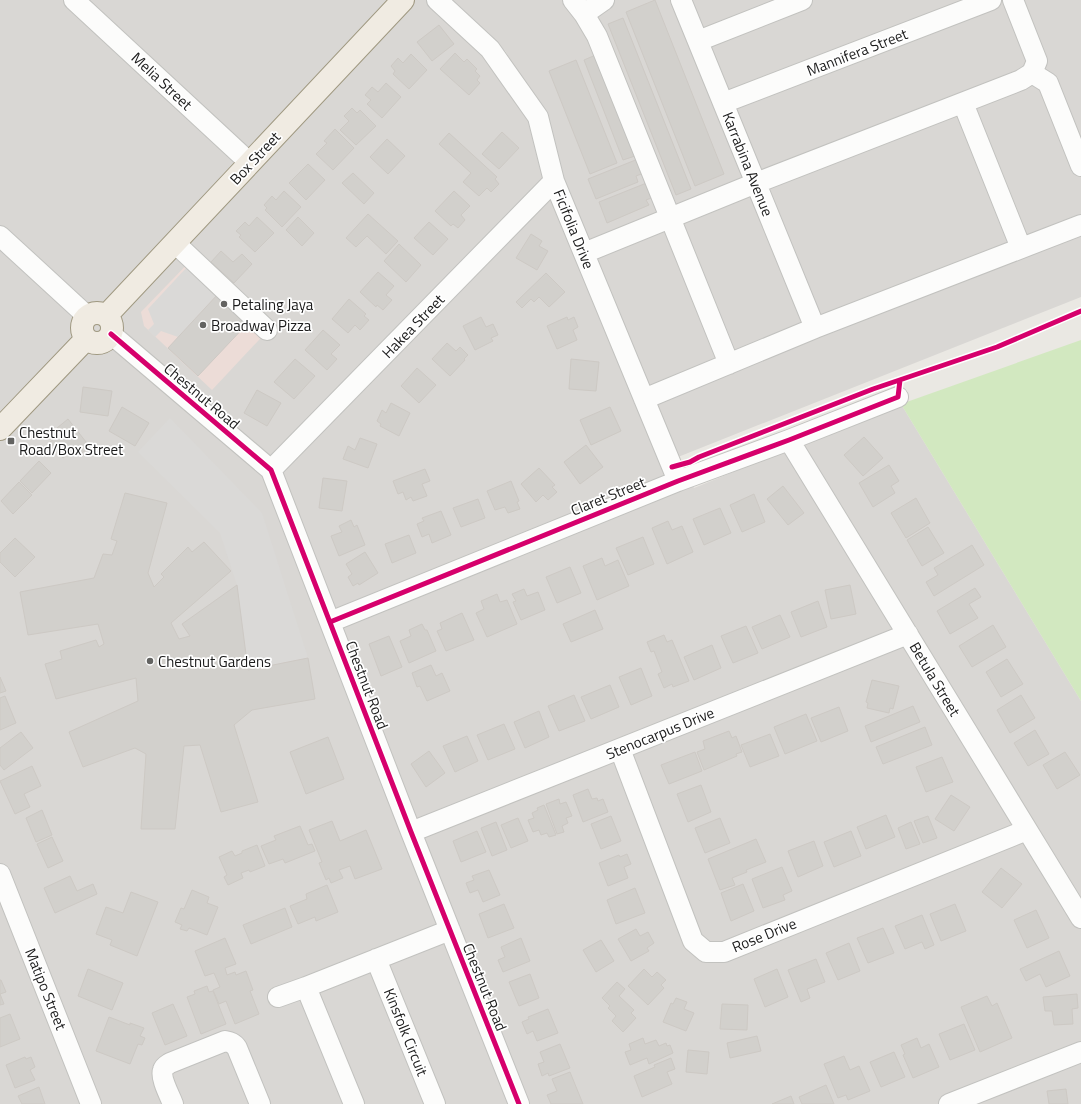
<svg xmlns="http://www.w3.org/2000/svg" width="1081" height="1104" font-family="'Titillium Web',sans-serif">
<style>
.residential{fill:#d9d7d4;fill-rule:evenodd}
.commercial{fill:#ecdcd7}
.grass{fill:#d2e8c0}
.parking{fill:#dad9d7}
.building{fill:#d2d0cc;stroke:#cdc9c4}
.lines{fill:none;stroke-linecap:round;stroke-linejoin:round}
.minor-casing{stroke:#c2c2bf;stroke-width:22}
.major-casing{stroke:#9f9880;stroke-width:24}
.minor{stroke:#fcfcfb;stroke-width:20}
.major{stroke:#f0ebe2;stroke-width:22}
.cycleway-casing{stroke:#fff;stroke-width:8}
.cycleway{stroke:#d6006c;stroke-width:5}
.poi-dot{fill:#636361;stroke:#fff;stroke-width:1.5}
.labels{text-anchor:middle;dominant-baseline:central;stroke-width:3.5;stroke-linejoin:round;paint-order:stroke}
.street-label{font-size:15px;fill:#1b1b1b;stroke:#fff}
.poi-label{font-size:15px;fill:#1b1b1b;stroke:#fff;text-anchor:start}
</style>
<rect width="100%" height="100%" fill="#eae8e3"/>
<!-- residential -->
<path class="residential" d="M0,0H1081V297L678,457L694,488L901,404L1081,701V1104H0ZM504,49L541,111L572,208Z"/>
<!-- commercial -->
<path class="commercial" d="M197,254L273,325L212,390L144,326L141,312Z"/>
<!-- grass -->
<path class="grass" d="M1081,340V701L901,404Z"/>
<!-- parking -->
<path class="parking" d="M188,266L218,294L178,337L161,331L155,337L148,330L154,324L148,309Z
M170,418L262,513L308,658L248,670L237,585L220,533L138,452Z"/>
<!-- building -->
<path class="building" d="M655,0L724,174L695,186L626,12Z
M623,18L691,189L676,195L608,24Z
M439,25L454,44L432,61L417,42Z
M455,53L464,62L467,59L477,69L475,71L480,76L477,80L480,83L469,95L440,69Z
M411,54L427,70L409,89L393,74L395,71L391,66L398,58L403,63Z
M598,54L638,155L623,160L584,60Z
M576,60L617,163L590,174L549,71Z
M386,83L401,97L382,118L367,104L371,100L365,95L372,87L378,92Z
M352,108L357,113L360,110L376,126L356,145L340,130L349,121L344,116Z
M335,129L354,148L333,170L316,154L327,143L324,141Z
M502,132L519,148L499,169L482,154Z
M449,133L497,177L495,179L499,184L491,192L487,188L479,196L463,182L471,173L439,144Z
M387,139L405,156L388,174L370,157Z
M638,159L644,173L636,176L638,182L596,199L588,179Z
M308,164L325,180L306,200L289,183Z
M353,173L374,193L364,204L342,183Z
M649,182L654,197L646,200L649,205L607,223L599,202Z
M284,191L301,207L282,227L265,210L267,208L264,205L272,196L276,200Z
M454,191L470,206L461,215L465,220L458,228L453,224L451,226L435,211Z
M368,214L398,241L386,254L367,236L356,247L346,238Z
M257,217L274,233L255,252L239,237L241,235L236,231L245,222L249,226Z
M298,217L314,233L302,246L286,230Z
M429,222L448,239L433,255L414,238Z
M531,234L542,241L539,246L548,251L537,270L516,258Z
M399,244L421,265L406,282L384,261Z
M221,251L233,262L242,254L252,264L234,283L211,262Z
M378,272L394,286L386,295L392,300L383,310L377,305L376,307L360,292Z
M546,273L565,292L549,307L539,297L534,302L531,299L522,308L516,302Z
M218,294L248,323L198,376L168,348Z
M349,299L366,314L364,316L369,320L360,330L355,325L348,333L332,319Z
M481,317L486,327L493,324L498,335L491,338L493,341L475,350L463,326Z
M567,317L568,320L574,317L578,327L573,330L577,340L557,349L547,326Z
M323,330L340,345L331,354L337,359L327,370L305,350Z
M447,343L456,351L460,347L468,355L464,359L465,360L450,376L432,359Z
M295,359L315,376L294,399L274,382Z
M571,359L599,362L596,391L569,389Z
M417,368L436,385L419,403L401,386Z
M83,387L112,391L108,416L80,412Z
M257,390L281,403L267,426L244,413Z
M391,403L410,413L399,436L380,426L381,424L377,421L382,410L386,413Z
M122,407L149,423L135,446L109,431Z
M610,407L621,431L591,445L580,420Z
M68,419L90,447L79,455L74,449L63,458L50,442L61,433L57,428Z
M864,437L883,458L863,476L844,455Z
M360,438L377,444L368,468L343,459L348,446L355,450Z
M586,445L603,467L580,484L564,462Z
M39,461L51,473L32,493L20,481Z
M889,465L899,481L891,486L895,493L873,507L859,483Z
M539,468L555,485L552,487L557,492L548,500L543,495L536,502L521,484Z
M425,469L430,481L422,484L427,496L413,501L411,497L406,500L403,492L398,494L393,481Z
M323,478L347,481L342,511L319,508Z
M511,481L519,501L517,502L520,509L508,513L505,507L495,510L487,491Z
M19,482L32,495L13,514L1,501Z
M783,486L804,513L788,525L767,499Z
M125,493L167,503L148,573L154,587L164,577L161,574L188,547L192,552L204,542L231,571L171,623L179,639L190,636L182,624L237,585L248,670L308,658L315,699L252,710L234,725L258,802L221,812L200,745L184,746L175,829H141L146,754L135,748L83,767L69,732L138,701L136,678L56,699L45,664L62,659L60,651L96,640L99,647L104,644L98,624L28,635L20,592L94,578L103,554L112,555L117,541L111,539Z
M754,494L765,522L742,532L730,505Z
M916,498L930,523L906,538L891,513Z
M478,499L485,518L461,527L453,508Z
M720,508L731,533L704,545L693,519Z
M441,511L451,535L432,543L429,534L422,537L417,524L424,521L422,518Z
M351,520L354,527L357,525L365,545L339,556L331,536L342,532L339,526Z
M668,521L672,530L682,526L693,552L667,564L652,528Z
M928,527L944,553L922,566L907,540Z
M409,535L416,553L392,563L385,544Z
M643,537L654,564L628,575L616,548Z
M15,538L35,557L15,577L0,562V553Z
M972,545L984,565L934,596L926,582L938,575L934,568Z
M365,552L378,573L359,585L358,583L353,586L348,577L352,574L346,564Z
M602,558L605,566L618,560L629,586L597,600L583,566Z
M570,567L581,593L557,603L546,577Z
M850,585L856,614L831,619L825,590Z
M975,588L981,597L969,604L978,618L950,634L937,611Z
M524,589L527,596L538,592L545,610L521,620L513,602L516,601L512,594Z
M497,594L500,602L507,600L517,624L487,637L476,613L484,609L481,601Z
M818,601L827,627L801,637L791,612Z
M595,610L603,629L571,642L563,624Z
M462,613L474,640L446,651L437,631L442,629L440,623Z
M780,615L790,637L762,649L752,627Z
M422,624L425,630H427L436,651L409,663L400,641L411,636L409,630Z
M993,625L1006,647L972,667L959,646Z
M746,626L758,653L733,663L721,636Z
M664,635L667,642L672,640L689,681L673,687L672,684L664,688L658,674L662,672L654,651L651,652L647,642Z
M389,636L402,667L381,676L369,644Z
M712,645L721,668L694,680L684,657Z
M1007,659L1023,684L1001,697L986,672Z
M431,665L436,676L442,673L450,691L427,701L420,686L417,687L412,673Z
M641,668L652,696L631,705L619,677Z
M0,677L6,691L0,693Z
M872,680L899,686L893,709L890,708L889,713L867,708L868,703L866,702Z
M610,685L619,707L591,719L581,697Z
M574,695L585,721L559,731L548,706Z
M1021,695L1035,718L1010,733L997,710Z
M5,696L16,723L0,730V698Z
M913,706L920,722L871,742L865,726Z
M839,707L848,731L821,742L811,718Z
M539,711L549,737L525,748L514,722Z
M806,714L817,741L785,754L774,727Z
M504,724L515,749L488,760L477,735Z
M925,727L932,745L883,764L876,747Z
M1035,730L1049,754L1028,766L1014,743Z
M729,731L732,738L736,736L742,752L736,754L737,756L704,770L697,752L705,749L703,741Z
M21,732L33,748L4,770L0,765V748Z
M770,734L779,756L750,767L741,745Z
M467,736L478,761L455,772L443,746Z
M328,737L344,779L306,794L290,752Z
M429,751L445,773L426,787L411,764Z
M695,752L702,771L669,784L661,765Z
M1065,752L1080,775L1057,789L1043,765Z
M942,757L953,782L926,792L916,767Z
M32,766L41,786L24,794L30,807L15,814L0,781Z
M701,785L711,812L688,822L677,794Z
M588,789L592,799L597,798L598,801L603,799L608,812L583,822L573,795Z
M951,795L970,807L954,831L935,819Z
M559,799L560,804L566,802L572,816L566,818L568,823L562,826L564,832L557,834L546,804Z
M544,805L556,835L549,837L547,833L541,835L539,830L533,832L528,820L534,818L532,813L538,810L537,808Z
M42,810L52,835L36,842L26,818Z
M886,815L895,837L866,849L857,827Z
M611,816L621,841L601,849L591,824Z
M928,816L937,838L923,843L914,821Z
M518,818L528,841L511,848L501,825Z
M720,818L730,843L705,853L695,828Z
M332,821L340,841L366,830L382,869L355,879L350,866L339,870L343,878L331,883L329,878L326,880L319,863L322,862L309,830Z
M496,822L507,850L492,856L481,828Z
M911,822L920,844L906,849L898,828Z
M300,826L308,845L312,844L315,851L285,863L283,859L269,864L261,846L276,840L274,836Z
M477,831L486,852L461,862L453,841Z
M851,831L861,856L834,867L824,842Z
M52,837L63,861L48,868L37,844Z
M756,839L766,862L746,870L747,872L732,878L735,885L720,890L708,859Z
M814,841L823,866L798,877L788,851Z
M257,845L265,866L250,872L249,870L241,873L243,878L228,885L224,877L227,875L219,857L232,851L235,856L242,853V851Z
M627,854L631,864L624,867L628,878L608,886L599,863L619,855L620,857Z
M782,867L792,891L783,895L785,900L763,908L752,879Z
M1001,868L1022,884L1002,908L982,892Z
M489,870L500,895L483,902L478,890L470,893L466,883L474,880L472,876Z
M70,876L77,891L93,884L97,894L55,913L44,888Z
M743,884L754,911L731,921L721,893Z
M327,885L338,912L316,921L315,917L298,924L290,906L307,899L306,894Z
M635,888L645,913L616,924L607,900Z
M192,890L209,897L207,903L218,907L207,935L189,928L187,931L180,929L182,925L175,922L181,908L184,909Z
M131,892L158,902L137,956L110,945L112,940L96,934L106,907L123,913Z
M504,904L514,928L488,938L479,914Z
M955,904L966,931L941,941L930,914Z
M285,908L292,927L251,944L243,925Z
M1036,910L1049,938L1027,948L1014,920Z
M922,915L934,945L925,949L922,942L905,949L895,926Z
M883,928L894,953L868,963L857,938Z
M636,929L640,936L648,932L654,943L647,948L649,951L631,961L618,939Z
M225,938L236,964L225,968L227,975L235,972L236,975L246,971L253,990L250,991L259,1014L235,1024L226,1001L219,1004L213,990L220,987L214,973L205,976L195,951Z
M521,938L530,961L503,972L498,960L505,957L501,947Z
M601,940L614,961L596,972L583,950Z
M849,943L860,971L838,980L826,953Z
M1059,951L1070,976L1046,987L1040,974L1026,981L1020,969Z
M816,959L825,982L807,989L810,998L801,1002L788,970Z
M88,969L123,983L112,1010L78,996Z
M644,969L652,977L657,972L666,980L661,985L664,988L648,1005L628,986Z
M777,969L788,997L765,1007L754,979Z
M530,974L539,998L519,1006L509,982Z
M0,980H1L6,992L0,994L4,1004L0,1005Z
M617,982L625,989L619,996L634,1010L631,1013L636,1018L623,1032L612,1021L616,1016L608,1008L610,1006L602,998Z
M207,986L209,992L213,991L226,1024L201,1034L187,997L195,994L194,991Z
M1077,994L1078,1008L1072,1009L1073,1024L1054,1025L1052,1011H1045L1043,997Z
M987,996L992,1006L997,1003L1012,1038L980,1052L961,1007Z
M676,998L687,1002L684,1009L694,1013L686,1031L663,1022L671,1003L673,1004Z
M173,1004L187,1036L165,1045L152,1013Z
M722,1004L748,1005L747,1030L720,1029Z
M548,1009L558,1033L537,1041L533,1031L527,1034L522,1022L529,1019L528,1017Z
M10,1014L20,1039L0,1047V1018Z
M109,1017L130,1025V1023L144,1028L140,1036L145,1038L142,1045L138,1044L130,1064L96,1051Z
M964,1024L975,1050L950,1060L939,1034Z
M757,1036L761,1051L730,1058L727,1043Z
M643,1038L645,1044L656,1040L659,1046L666,1043L667,1046L670,1045L673,1053L649,1064L647,1058L630,1065L625,1052L631,1050L629,1044Z
M917,1038L921,1048L929,1044L939,1067L913,1078L903,1055L905,1054L901,1045Z
M560,1044L570,1068L549,1076L548,1073L542,1076L538,1064L544,1062L540,1052Z
M688,1050L709,1052L707,1074L686,1072Z
M894,1052L905,1077L881,1087L870,1062Z
M844,1056L850,1070L859,1066L870,1091L848,1100L846,1095L838,1098L824,1064Z
M25,1057L26,1059L31,1057L35,1067L30,1070L35,1080L15,1088L6,1065Z
M671,1058L675,1069L667,1072L672,1084L642,1097L634,1076L655,1067L654,1065Z
M570,1072L583,1104H551L547,1095L557,1091L552,1079Z
M826,1085L834,1104H802L799,1097Z
M39,1087L45,1104H22L18,1096Z
M1066,1089L1068,1104H1049L1047,1091Z
M791,1096L794,1104H772Z"/>
<g class="lines">
<!-- minor casing -->
<g class="minor-casing">
<path id="minor" d="M74,0L250,163
M437,0L490,49L538,117L554,181L678,481
M573,0L584,14L597,36L729,364
M681,0L815,328
M584,14L604,0
M698,41L802,0
M1032,73L1048,83L1081,166
M723,103L991,0
M963,103L1021,248
M0,236L87,316
M175,243L267,330
M584,253L756,183L1021,80L1032,73L1037,61L1013,0
M111,334L271,470L411,832L519,1104
M644,399L815,328L1081,225
M789,440L1081,918
M271,470L554,181
M330,622L678,481L789,440L898,397
M620,749L693,941L706,952H724L1027,830
M411,832L908,634
M0,874L91,1104
M376,959L435,1104
M278,997L306,987
M173,1104C170,1096 160,1078 163,1070C164,1066 167,1065 170,1063L225,1041C230,1042 234,1043 237,1048L260,1104
M354,1104L306,987L450,930
M949,1104L1081,1052"/>
</g>
<!-- major casing -->
<g class="major-casing">
<path id="major" d="M82 328a15 15 0 1 1 30 0a15 15 0 1 1-30 0Z
M106,316L403,0
M0,429L86,339"/>
</g>
<!-- minor -->
<use href="#minor" class="minor"/>
<!-- major -->
<use href="#major" class="major"/>
<!-- cycleway casing -->
<g class="cycleway-casing">
<path id="cycleway" d="M111,334L271,470L411,832L519,1104
M672,467L690,462L699,457L873,389L997,347L1081,311
M330,622L678,481L789,440L898,397L900,380"/>
</g>
<!-- cycleway -->
<use href="#cycleway" class="cycleway"/>
</g>
<!-- markers -->
<g class="poi-dot">
<circle cx="224" cy="304" r="4"/>
<circle cx="203" cy="325" r="4"/>
<rect x="7" y="437" width="8" height="8" rx="2"/>
<circle cx="150" cy="661" r="4"/>
</g>
<g class="labels">
<!-- street labels -->
<g class="street-label">
<text transform="translate(857 52) rotate(-21)">Mannifera Street</text>
<text transform="translate(162 81) rotate(43)">Melia Street</text>
<text transform="translate(255 158) rotate(-47)">Box Street</text>
<text transform="translate(748 164) rotate(68)">Karrabina Avenue</text>
<text transform="translate(574 229) rotate(68)">Ficifolia Drive</text>
<text transform="translate(413 326) rotate(-46)">Hakea Street</text>
<text transform="translate(202 396) rotate(40)">Chestnut Road</text>
<text transform="translate(608 496) rotate(-22)">Claret Street</text>
<text transform="translate(935 679) rotate(59)">Betula Street</text>
<text transform="translate(367 685) rotate(69)">Chestnut Road</text>
<text transform="translate(660 733) rotate(-22)">Stenocarpus Drive</text>
<text transform="translate(764 935) rotate(-22)">Rose Drive</text>
<text transform="translate(485 987) rotate(68)">Chestnut Road</text>
<text transform="translate(46 989) rotate(68)">Matipo Street</text>
<text transform="translate(406 1032) rotate(68)">Kinsfolk Circuit</text>
</g>
<!-- poi labels -->
<g class="poi-label">
<text x="232" y="304">Petaling Jaya</text>
<text x="211" y="325">Broadway Pizza</text>
<text x="19" y="432">Chestnut<tspan x="19" dy="17">Road/Box Street</tspan></text>
<text x="158" y="661">Chestnut Gardens</text>
</g>
</g>
</svg>
